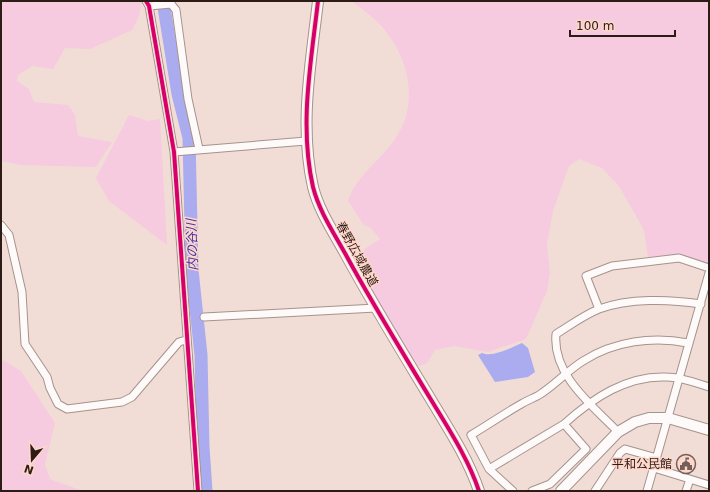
<svg xmlns="http://www.w3.org/2000/svg" width="710" height="492" font-family="'DejaVu Sans','Noto Sans JP',sans-serif">
<style>
.green{fill:#f6cadf}
.water{fill:#ababef}
.lines{fill:none;stroke-linecap:round;stroke-linejoin:round}
.river{stroke:#ababef;stroke-width:13}
.street-casing{stroke:#a4938e;stroke-width:9}
.secondary-casing{stroke:#a4938e;stroke-width:12}
.street{stroke:#fdfaf9;stroke-width:7}
.secondary{stroke:#fdfaf9;stroke-width:10}
.cycleway-casing{stroke:#fed7ca;stroke-width:6}
.cycleway{stroke:#d6006c;stroke-width:4}
.labels{text-anchor:middle;dominant-baseline:central;stroke-width:3;stroke-linejoin:round;paint-order:stroke}
.street-label{font-size:12px;fill:#2d1b16;stroke:#fed7ca}
.poi-label{font-size:12px;fill:#2d1b16;stroke:#fed7ca;text-anchor:end}
.water-label{font-size:13px;font-style:italic;fill:#3b34a6;stroke:#fed7ca}
</style>
<rect width="100%" height="100%" fill="#f2ddd6"/>
<!-- green -->
<path class="green" d="M1,1H142L139,16L132,30L90,49L65,48L53,69L32,66L18,75L17,81L29,89L34,102L68,105L75,115L78,136L112,142L96,167L21,165L1,161Z
M352,1H709V265L679,255L648,257L644,230L619,186L602,168L579,159L569,166L553,211L547,244L550,273L547,291L526,339L488,352L454,346L435,350L427,363L419,366L405,353L353,260L366,248L380,239L371,228L364,225L348,201C356,176 380,161 395,139C419,105 410,60 384,29C376,19 363,10 352,1Z
M129,115L148,121L160,119L167,245L109,201L96,178Z
M1,359L21,371L55,423L45,464L50,479L83,491H1Z"/>
<!-- water -->
<path class="water" d="M522,343L528,348L535,372L528,377L495,382L478,355L482,353C493,358 512,347 522,343Z"/>
<g class="lines">
<!-- river -->
<path class="river" d="M163,1L178,94L189,138L192,270L201,355L203,447L206,491"/>
<!-- street casing -->
<g class="street-casing">
<path id="street" d="M146,1L149,6L174,152L198,491
M171,1V4L176,10L188,99L199,149
M149,6L171,4
M174,152L306,141
M1,225L9,235L22,292L25,344L47,377L50,388L58,404L67,409L122,402L132,397L179,342L186,340
M599,309L586,276L612,266L679,258L709,268
M204,317L376,308
M564,424C593,398 627,375 667,377C681,377 696,383 709,387
M618,432C593,406 552,375 556,334C569,326 584,315 599,309C629,298 669,299 701,304
M654,468L709,485
M489,469L564,424L586,449L550,484L532,491
M513,491L489,469L471,435C488,425 505,413 523,403C528,400 534,398 539,395C555,385 567,371 583,361C614,341 653,336 688,343
M595,491L620,453L625,449L657,458
M647,491L709,273
M686,491L690,479"/>
</g>
<!-- secondary casing -->
<g class="secondary-casing">
<path id="secondary" d="M318,1C311,63 299,125 313,187C319,211 334,233 346,255C372,303 401,350 430,398C448,428 468,458 479,491
M561,491L618,432L635,422L649,418H668L709,430"/>
</g>
<!-- street -->
<use href="#street" class="street"/>
<!-- secondary -->
<use href="#secondary" class="secondary"/>
<!-- cycleway casing -->
<g class="cycleway-casing">
<path id="cycleway" d="M146,1L149,6L174,152L198,491
M318,1C311,63 299,125 313,187C319,211 334,233 346,255C372,303 401,350 430,398C448,428 468,458 479,491"/>
</g>
<!-- cycleway -->
<use href="#cycleway" class="cycleway"/>
</g>
<!-- icons -->
<defs>
<g id="civic-ring" transform="scale(1)"><circle r="9.5" fill="#fed7ca" stroke="#725f59" stroke-width="1.5"/><path d="M-.6-6.5H3V-4.5H.6V-3L4-1V1h2V6H-6V1h2V-1L-.6-3ZM-1.2 2.5V6h2.4V2.5Z" fill="#725f59"/></g>
</defs>
<g fill-rule="evenodd">
<use href="#civic-ring" x="686" y="464"/>
</g>
<g class="labels">
<!-- street labels -->
<g class="street-label">
<text transform="translate(357 254) rotate(61)">春野広域農道</text>
</g>
<!-- poi labels -->
<g class="poi-label">
<text x="672" y="464">平和公民館</text>
</g>
<!-- water labels -->
<g class="water-label">
<text transform="translate(192 245) rotate(-92)">内の谷川</text>
</g>
</g>
<!-- border -->
<rect width="710" height="492" fill="none" stroke="#2d1b16" stroke-width="4"/>
<!-- north arrow -->
<g transform="translate(32 460) rotate(199)" stroke="#fed7ca" stroke-width="3" paint-order="stroke">
<path d="M0-3L7 15L0 10L-7 15Z" fill="#2d1b16"/>
<text y="-6" font-size="11" font-weight="bold" text-anchor="middle" fill="#2d1b16">N</text>
</g>
<!-- scale -->
<path d="M570 30v6h105v-6" fill="none" stroke="#2d1b16" stroke-width="2"/>
<text x="576" y="30" font-size="12" fill="#2d1b16" stroke="#fed7ca" stroke-width="3" paint-order="stroke">100 m</text>
</svg>
